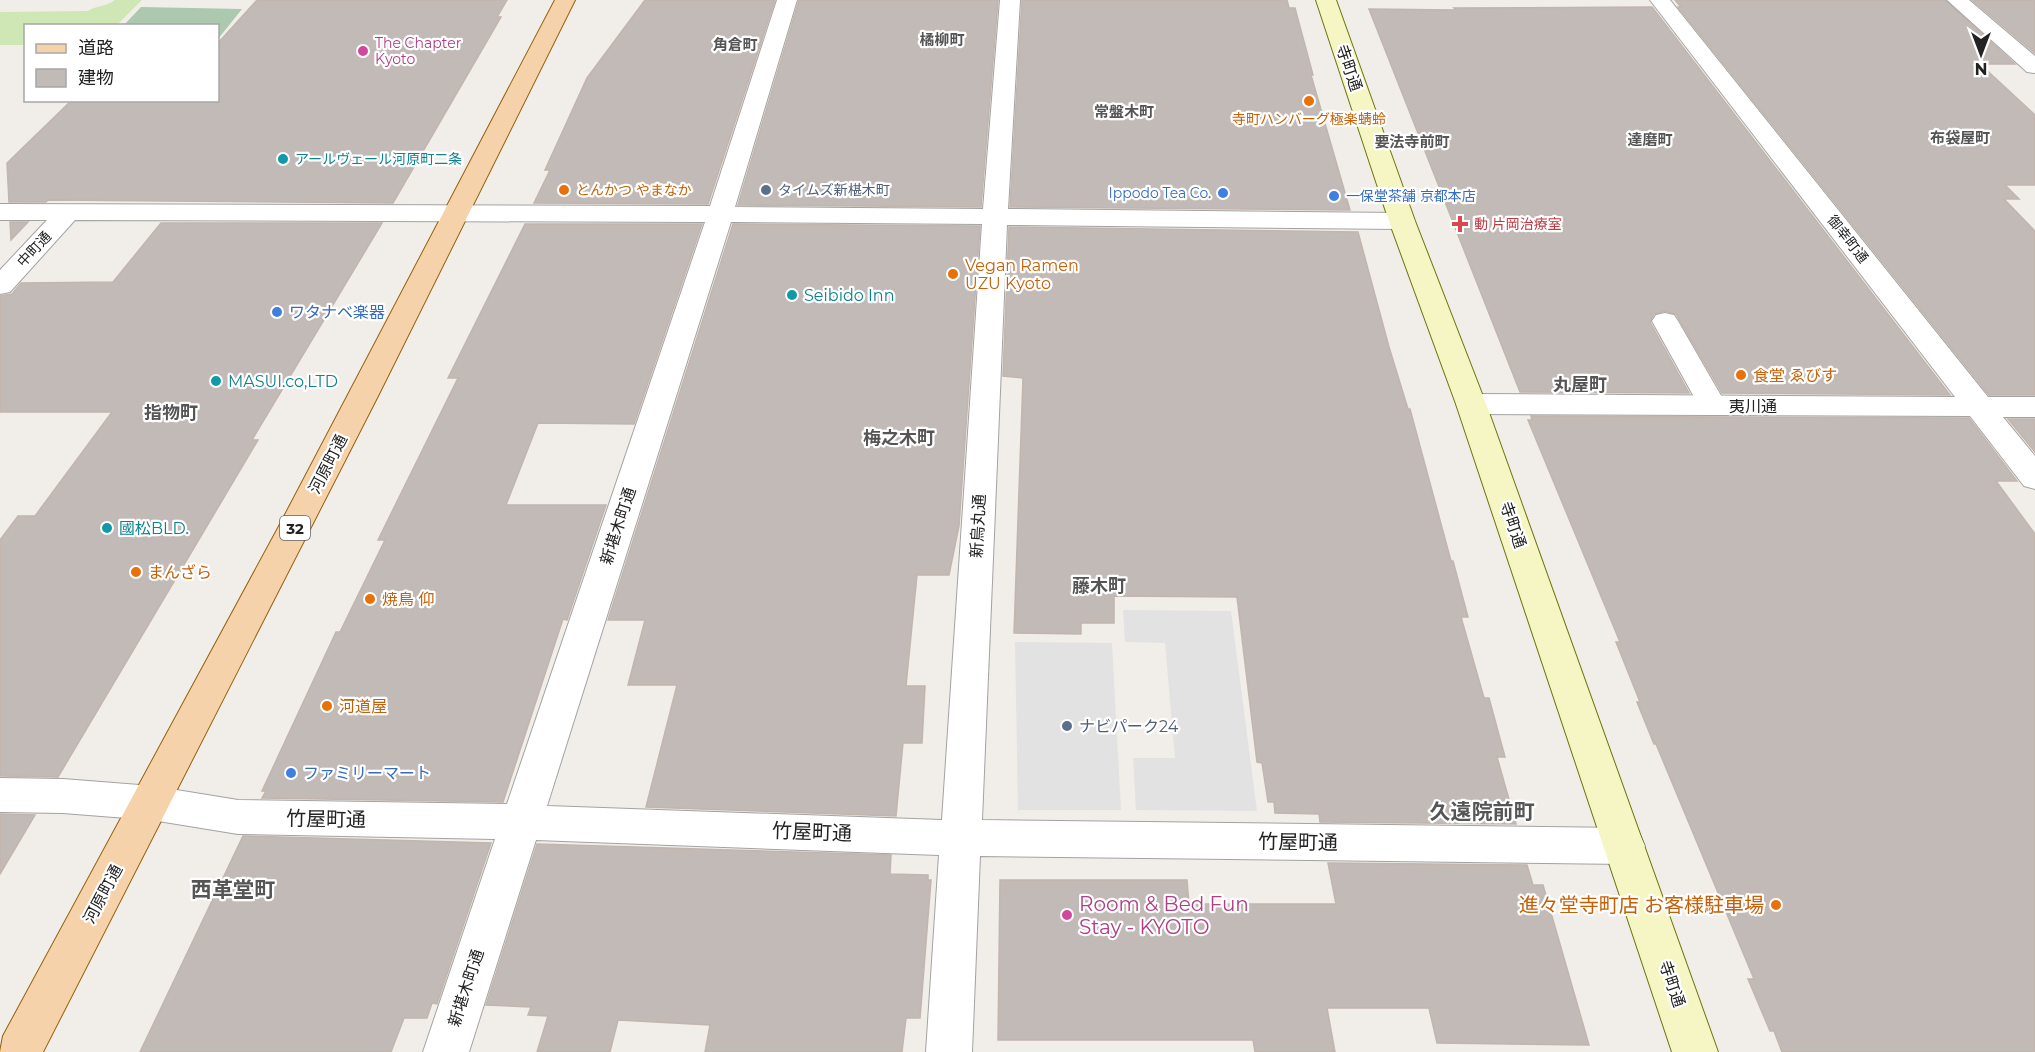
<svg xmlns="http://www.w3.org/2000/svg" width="2035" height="1052" font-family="Montserrat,'Noto Sans JP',sans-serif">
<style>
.grass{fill:#cfe7b4}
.cemetery{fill:#acc8af}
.parking{fill:#e2e2e2}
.building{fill:#c2bab6;stroke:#c2b5ad;stroke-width:1.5}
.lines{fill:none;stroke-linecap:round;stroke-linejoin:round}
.lane-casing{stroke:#a3a3a3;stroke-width:2}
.street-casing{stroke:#a3a3a3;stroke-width:2}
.secondary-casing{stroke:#6d740e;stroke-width:2}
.primary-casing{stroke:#94610c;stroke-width:2}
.lane{fill:#fff;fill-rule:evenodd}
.street{fill:#fff;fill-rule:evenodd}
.secondary{fill:#f5f6c3;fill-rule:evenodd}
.primary{fill:#f6d2aa;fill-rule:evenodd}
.hotel-dot{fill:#d1479c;stroke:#fff;stroke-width:2}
.food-dot{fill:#e8710a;stroke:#fff;stroke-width:2}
.culture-dot{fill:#0f9aa8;stroke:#fff;stroke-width:2}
.service-dot{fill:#5c6f8a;stroke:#fff;stroke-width:2}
.shop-dot{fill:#3f7fe0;stroke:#fff;stroke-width:2}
.health-dot{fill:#e0444e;stroke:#fff;stroke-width:2}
.labels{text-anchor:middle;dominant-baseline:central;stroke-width:4.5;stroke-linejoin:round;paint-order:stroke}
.far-hotel-label{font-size:14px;fill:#b23c85;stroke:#fff;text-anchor:start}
.far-food-label{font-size:14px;fill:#c56008;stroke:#fff}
.far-culture-label{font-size:14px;fill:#0d838f;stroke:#fff;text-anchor:start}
.far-service-label{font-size:14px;fill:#4e5e75;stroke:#fff;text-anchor:start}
.far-shop-label{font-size:14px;fill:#366cbe;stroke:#fff;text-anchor:end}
.far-health-label{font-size:14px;fill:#be3a42;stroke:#fff;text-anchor:start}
.far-street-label{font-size:14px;fill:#222;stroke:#fff}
.far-neighbourhood-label{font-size:15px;font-weight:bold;fill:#555;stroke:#fff}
.shield{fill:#fff;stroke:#646464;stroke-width:1.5}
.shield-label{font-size:15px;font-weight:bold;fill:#222}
.street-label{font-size:16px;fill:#222;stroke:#fff}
.food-label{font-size:16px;fill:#c56008;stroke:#fff;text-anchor:start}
.culture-label{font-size:16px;fill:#0d838f;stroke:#fff;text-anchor:start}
.shop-label{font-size:16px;fill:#366cbe;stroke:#fff;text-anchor:start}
.service-label{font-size:16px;fill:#4e5e75;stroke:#fff;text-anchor:start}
.neighbourhood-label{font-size:18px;font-weight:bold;fill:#555;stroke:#fff}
.near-street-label{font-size:20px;fill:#222;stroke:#fff}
.near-hotel-label{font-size:20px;fill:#b23c85;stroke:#fff;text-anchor:start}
.near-food-label{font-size:20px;fill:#c56008;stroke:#fff;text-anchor:end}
.near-neighbourhood-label{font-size:21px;font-weight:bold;fill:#555;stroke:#fff}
</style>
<rect width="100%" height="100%" fill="#f1eee9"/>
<!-- grass -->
<path class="grass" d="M115,0H142L117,25L26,26L25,45H0V12L88,11C97,5 106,7 115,0Z"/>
<!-- cemetery -->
<path class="cemetery" d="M141,7L242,9L218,39V26L124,25Z"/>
<!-- parking -->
<path class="parking" d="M1123,610L1231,611L1257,811L1136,810L1133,758H1175L1165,643L1125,642Z
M1015,642L1112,643L1121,810H1018Z"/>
<!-- building -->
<path class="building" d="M257,0H507L497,17H501L393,203L48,200L46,202H9L7,163L72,100H218V43Z
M645,0H775L708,204L534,203L550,170H545L587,78Z
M799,0H998L981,207L738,205Z
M1022,0H1287L1289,8H1295L1313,75H1311L1350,210L1010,207Z
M1675,0H1945L2015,64H1980L2035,115V185H2005L2019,199H2004L2035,231V395H1989L1678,7H1681Z
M1972,0H2035V53Z
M1652,7L1950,395L1722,393L1676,314L1665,311L1654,314L1650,322L1689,393L1520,392L1369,9L1456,10L1454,8Z
M10,222H28L11,240Z
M161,223H382L252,440H258L58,777L0,776V540L18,516H35L112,412H0V296L12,294L21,283L113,282Z
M525,224H702L634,424L538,423L506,505H606L567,620L563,619L503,802L262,798L266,791H262L336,632H340L385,540H378L458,378H448Z
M733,224L980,226L959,526L949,575H917L906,686H925L922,743H903L896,816L646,807L677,685H628L645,620H608Z
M1009,227L1358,232L1389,347L1408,409H1410L1451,561H1453L1468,617H1461L1484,698H1489L1505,757H1497L1516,824L1320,822L1319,814L1275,813L1274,802H1268L1262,763L1257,762L1237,597L1114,596V623H1081V634L1014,633L1023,378L1003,376Z
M1531,416L1969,418L2017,481H1996L2035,534V1052H1782L1774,1031H1770L1748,979H1754L1656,744H1654L1637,702H1640L1616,642H1620L1528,420H1532Z
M2008,419H2035V452Z
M0,814L35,815L0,874Z
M243,836L491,843L437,1004L432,1003L427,1018H404L391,1052H140Z
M537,844L891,855L890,874L928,875V880H931L920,1018H906L902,1052H705L710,1025L618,1020L610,1052H537L548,1016L528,1015L531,1007L486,1005Z
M1328,863L1527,865L1533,885H1543L1589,1045L1437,1043L1429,1008H1327L1335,1052H1255L1253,1040H998L1000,880H1187L1189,904H1336Z"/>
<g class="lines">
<!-- lane casing -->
<g class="lane-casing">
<path id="lane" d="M1665,313L1674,315L1678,321L1727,406L1723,413L1713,415L1703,413L1699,406L1652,321L1656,315Z"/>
</g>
<!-- street casing -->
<g class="street-casing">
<path id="street" d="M777,0H797L735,207L983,209L1000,0H1020L1008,209L1402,213L1411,216L1415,221L1411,226L1402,229L1007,225L982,820L1625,828L1639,833L1645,846L1639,859L1625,864L980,856L972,1052H926L939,855L536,840L469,1052H423L495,839L238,834L152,820L63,813L0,812V778L63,779L152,786L238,800L507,804L705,222L75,220L10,292L0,294V270L47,220H0V204L710,206ZM731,222L982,224L942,820L547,806Z
M1650,0H1670L1988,397H2035V417H2003L2035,456V489L2024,486L1970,416L1471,414L1460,411L1456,404L1460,397L1471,394L1955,397Z
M1947,0H1969L2035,56V73L2027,72Z"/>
</g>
<!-- secondary casing -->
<g class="secondary-casing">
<path id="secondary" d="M1316,0H1336L1415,221L1486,404L1718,1052H1672L1456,404L1389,221Z"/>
</g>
<!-- primary casing -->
<g class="primary-casing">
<path id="primary" d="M555,0H575L378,396L43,1052H0L3,1036L278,528Z"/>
</g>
<!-- lane -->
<use href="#lane" class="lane"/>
<!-- street -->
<use href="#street" class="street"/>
<!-- secondary -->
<use href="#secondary" class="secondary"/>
<!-- primary -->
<use href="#primary" class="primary"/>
</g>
<!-- markers -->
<g class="hotel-dot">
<circle cx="363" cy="51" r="6"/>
<circle cx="1067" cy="915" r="6"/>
</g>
<g class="food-dot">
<circle cx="1309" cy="101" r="6"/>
<circle cx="564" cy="190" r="6"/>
<circle cx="953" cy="274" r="6"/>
<circle cx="1741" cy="375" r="6"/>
<circle cx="136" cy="572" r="6"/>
<circle cx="370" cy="599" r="6"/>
<circle cx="327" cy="706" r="6"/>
<circle cx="1776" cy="905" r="6"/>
</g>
<g class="culture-dot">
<circle cx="283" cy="159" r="6"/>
<circle cx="792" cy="295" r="6"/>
<circle cx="216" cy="381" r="6"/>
<circle cx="107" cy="528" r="6"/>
</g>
<g class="service-dot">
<circle cx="766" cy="190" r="6"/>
<circle cx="1067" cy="726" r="6"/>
</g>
<g class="shop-dot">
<circle cx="1223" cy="193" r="6"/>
<circle cx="1334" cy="196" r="6"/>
<circle cx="277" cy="312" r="6"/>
<circle cx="291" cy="773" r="6"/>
</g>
<path class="health-dot" d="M1457 215h6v6h6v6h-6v6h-6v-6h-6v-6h6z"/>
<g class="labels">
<!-- far-hotel labels -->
<g class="far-hotel-label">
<text x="375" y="43">The Chapter<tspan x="375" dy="16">Kyoto</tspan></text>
</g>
<!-- far-food labels -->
<g class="far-food-label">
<text x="1309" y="119">寺町ハンバーグ極楽蜻蛉</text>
<text x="576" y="190" text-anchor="start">とんかつ やまなか</text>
</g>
<!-- far-culture labels -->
<g class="far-culture-label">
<text x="295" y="159">アールヴェール河原町二条</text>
</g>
<!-- far-service labels -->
<g class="far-service-label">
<text x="778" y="190">タイムズ新椹木町</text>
</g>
<!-- far-shop labels -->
<g class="far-shop-label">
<text x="1211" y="193">Ippodo Tea Co.</text>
<text x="1346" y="196" text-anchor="start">一保堂茶舗 京都本店</text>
</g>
<!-- far-health labels -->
<g class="far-health-label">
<text x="1474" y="224">動 片岡治療室</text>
</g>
<!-- far-street labels -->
<g class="far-street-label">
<text transform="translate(1848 239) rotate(52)">御幸町通</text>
<text transform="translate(34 249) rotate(-47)">中町通</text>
</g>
<!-- far-neighbourhood labels -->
<g class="far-neighbourhood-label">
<text x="942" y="39">橘柳町</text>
<text x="735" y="44">角倉町</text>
<text x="1124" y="111">常盤木町</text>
<text x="1960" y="137">布袋屋町</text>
<text x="1650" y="139">達磨町</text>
<text x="1412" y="141">要法寺前町</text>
</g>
<!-- shield labels -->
<rect class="shield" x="280" y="516" width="30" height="24" rx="4.5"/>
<g class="shield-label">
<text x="295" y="528">32</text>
</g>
<!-- street labels -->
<g class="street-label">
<text transform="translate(1349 68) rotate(71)">寺町通</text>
<text x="1753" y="406">夷川通</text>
<text transform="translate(328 464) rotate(-63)">河原町通</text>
<text transform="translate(1513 525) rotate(71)">寺町通</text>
<text transform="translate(618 526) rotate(-72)">新堪木町通</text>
<text transform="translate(978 526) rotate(-87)">新烏丸通</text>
<text transform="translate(103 894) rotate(-62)">河原町通</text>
<text transform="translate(1672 984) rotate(71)">寺町通</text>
<text transform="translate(466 988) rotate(-72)">新堪木町通</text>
</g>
<!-- food labels -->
<g class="food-label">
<text x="965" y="265">Vegan Ramen<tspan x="965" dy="18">UZU Kyoto</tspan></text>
<text x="1753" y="375">食堂 ゑびす</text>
<text x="148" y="572">まんざら</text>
<text x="382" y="599">焼鳥 仰</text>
<text x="339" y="706">河道屋</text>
</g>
<!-- culture labels -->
<g class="culture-label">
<text x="804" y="295">Seibido Inn</text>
<text x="228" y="381">MASUI.co,LTD</text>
<text x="119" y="528">國松BLD.</text>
</g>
<!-- shop labels -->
<g class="shop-label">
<text x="289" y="312">ワタナベ楽器</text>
<text x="303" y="773">ファミリーマート</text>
</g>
<!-- service labels -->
<g class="service-label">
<text x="1079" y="726">ナビパーク24</text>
</g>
<!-- neighbourhood labels -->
<g class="neighbourhood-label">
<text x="1580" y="385">丸屋町</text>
<text x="171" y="413">指物町</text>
<text x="899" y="438">梅之木町</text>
<text x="1099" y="586">藤木町</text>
</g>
<!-- near-street labels -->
<g class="near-street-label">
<text transform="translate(326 819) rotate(1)">竹屋町通</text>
<text transform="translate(812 832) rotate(2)">竹屋町通</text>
<text transform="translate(1298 842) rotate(1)">竹屋町通</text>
</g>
<!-- near-hotel labels -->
<g class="near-hotel-label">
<text x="1079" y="904">Room &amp; Bed Fun<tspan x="1079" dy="23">Stay - KYOTO</tspan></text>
</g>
<!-- near-food labels -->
<g class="near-food-label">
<text x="1764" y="905">進々堂寺町店 お客様駐車場</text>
</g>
<!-- near-neighbourhood labels -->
<g class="near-neighbourhood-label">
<text x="1482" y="811">久遠院前町</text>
<text x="233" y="889">西革堂町</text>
</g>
</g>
<!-- legend -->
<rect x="24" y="24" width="195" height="78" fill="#ffffff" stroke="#a7a7a7" stroke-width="1.5"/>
<rect x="36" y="44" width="30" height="9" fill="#f6d2aa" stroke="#a7a7a7" stroke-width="1.5"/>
<text x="78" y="54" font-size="18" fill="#222222">道路</text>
<rect x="36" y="69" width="30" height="18" fill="#c2bab6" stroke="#a7a7a7" stroke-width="1.5"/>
<text x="78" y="84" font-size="18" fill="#222222">建物</text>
<!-- north arrow -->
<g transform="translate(1981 54) rotate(180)" stroke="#ffffff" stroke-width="4.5" paint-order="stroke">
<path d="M0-4.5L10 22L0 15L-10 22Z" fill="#222222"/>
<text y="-9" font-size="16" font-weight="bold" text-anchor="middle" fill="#222222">N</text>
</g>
</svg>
